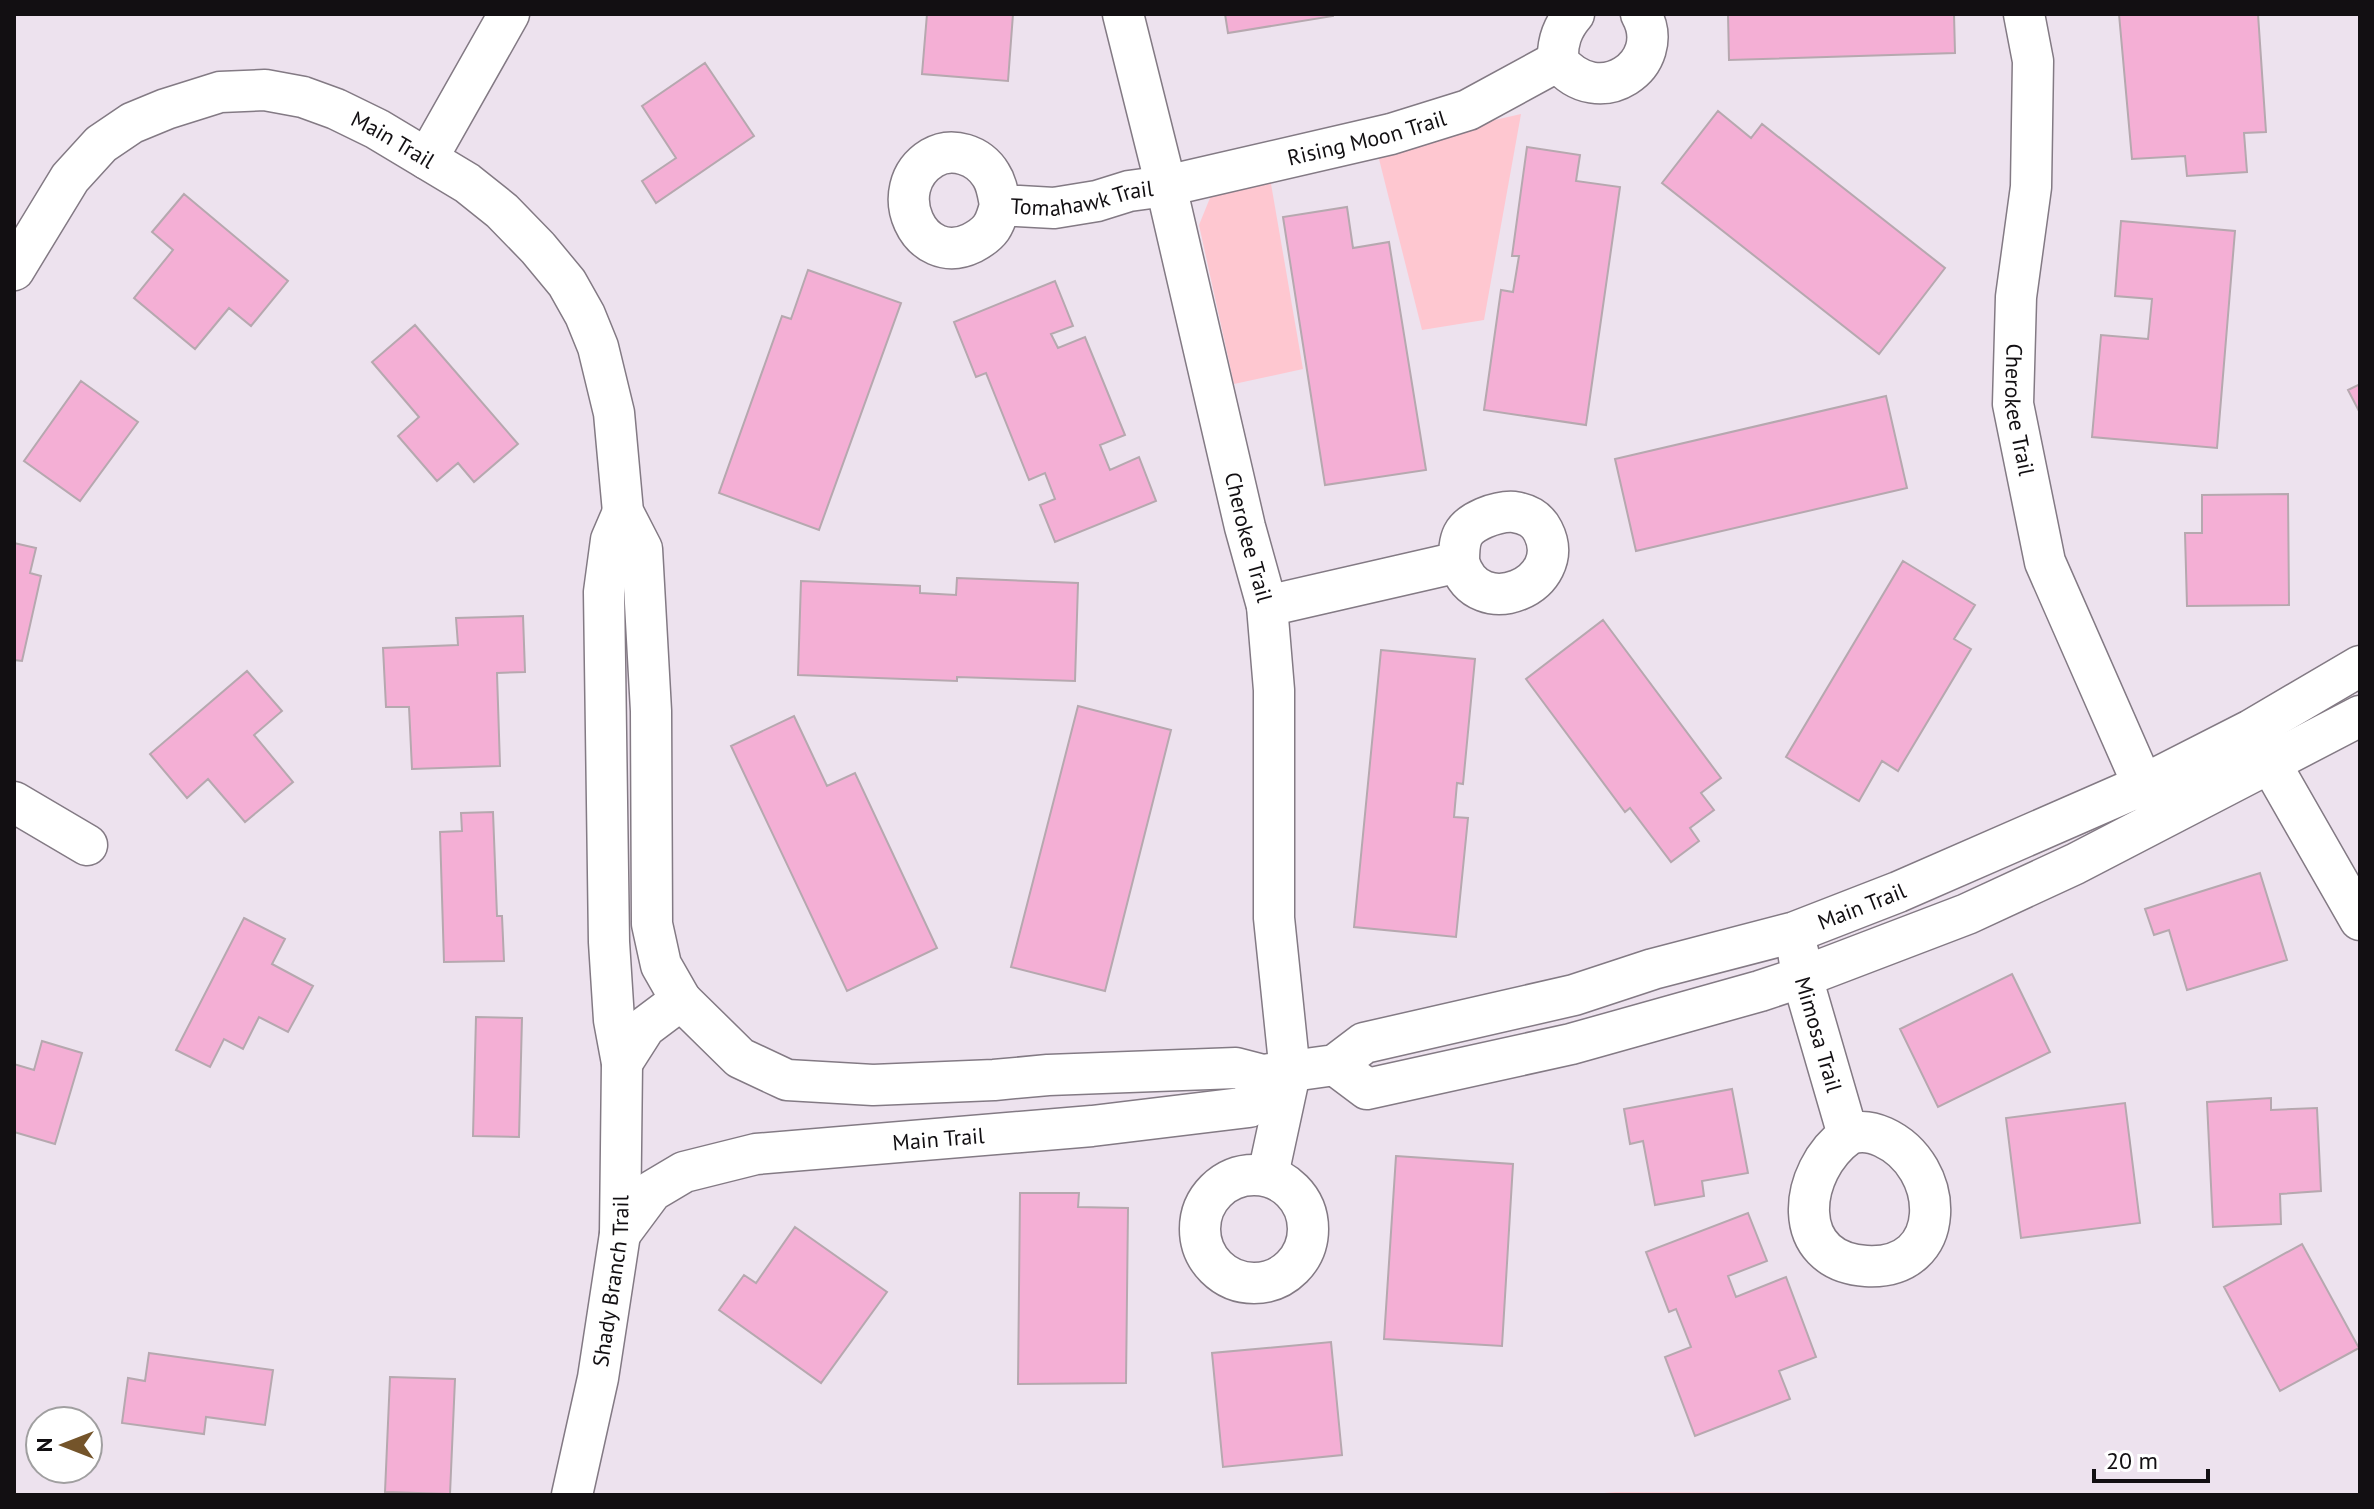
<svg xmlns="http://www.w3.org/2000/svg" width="2374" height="1509" font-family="'PT Sans',sans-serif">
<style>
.green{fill:#fec7d0}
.building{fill:#f4afd5;stroke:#b6a8af;stroke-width:2}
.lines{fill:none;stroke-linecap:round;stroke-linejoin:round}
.minor-casing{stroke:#837a84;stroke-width:43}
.minor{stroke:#fff;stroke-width:40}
.labels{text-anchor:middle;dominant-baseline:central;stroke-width:7;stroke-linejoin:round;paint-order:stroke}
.street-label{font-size:22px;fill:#120f12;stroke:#fff}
</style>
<rect width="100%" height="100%" fill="#ede2ee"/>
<!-- green -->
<path class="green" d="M1521,114L1484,320L1422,330L1377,151L1373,148Z
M1270,178L1303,369L1234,384L1199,225L1212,193Z
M1615,1492L2360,1495H1582Z"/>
<!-- building -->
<path class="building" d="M927,14H1013L1008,81L922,74Z
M1225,14H1333V16L1228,33Z
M1728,14H1954L1955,53L1729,60Z
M2119,14H2258L2266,132L2244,133L2247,172L2187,176L2185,156L2132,159Z
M705,63L754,136L656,203L642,181L676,158L642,106Z
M1718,111L1751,138L1762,124L1945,268L1879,354L1662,183Z
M1527,147L1580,155L1576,181L1620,187L1586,425L1484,410L1501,290L1513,292L1519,256H1512Z
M184,194L288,281L251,326L229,308L195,349L134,298L173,250L152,232Z
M1347,207L1353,248L1389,242L1426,470L1325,485L1283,217Z
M2121,221L2235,231L2217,448L2092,437L2101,335L2148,339L2152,299L2115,296Z
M808,270L901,303L819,530L719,493L782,316L791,319Z
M1055,281L1073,326L1051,334L1058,348L1085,337L1125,435L1100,445L1110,470L1139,457L1156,501L1055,542L1040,505L1055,499L1045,473L1029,480L986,373L976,377L954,322Z
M415,325L518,444L474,482L458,463L437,481L398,436L419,417L372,362Z
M81,381L138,422L80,501L24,461Z
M2360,384V413L2348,390Z
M1886,396L1907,488L1636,551L1615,459Z
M2288,494L2289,605L2187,606L2185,533H2202V495Z
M14,543L36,548L30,573L41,576L22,661L14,660Z
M1903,561L1975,605L1954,639L1971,649L1898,771L1882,761L1859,801L1786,757Z
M957,578L1078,583L1075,681L957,677V681L798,675L801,581L920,586V593L956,595Z
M523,616L525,672L497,673L500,766L412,769L409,707H386L383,648L458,645L456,618Z
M1603,620L1721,778L1701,793L1714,810L1690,828L1699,841L1671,862L1630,808L1625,812L1526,679Z
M1381,650L1475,659L1463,784L1457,783L1454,817L1468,818L1456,937L1354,927Z
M247,671L282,711L254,735L293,782L245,822L208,779L187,798L150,754Z
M1078,706L1171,730L1105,991L1011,967Z
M794,716L827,786L855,773L937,948L847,991L731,746Z
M493,812L497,916H502L504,961L444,962L440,832L462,831L461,813Z
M2260,873L2287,960L2187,990L2169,930L2154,935L2145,909Z
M244,918L285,939L272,964L313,986L288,1032L259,1017L243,1049L224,1039L210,1067L176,1050Z
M2012,974L2050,1052L1938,1107L1900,1029Z
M476,1017L522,1018L519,1137L473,1136Z
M42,1041L82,1053L55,1144L14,1132V1064L34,1070Z
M1732,1089L1748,1173L1702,1181L1704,1196L1655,1205L1643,1141L1630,1144L1624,1109Z
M2271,1098V1110L2317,1108L2321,1191L2280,1194L2281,1224L2213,1227L2207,1102Z
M2125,1103L2140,1223L2021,1238L2006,1118Z
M1396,1156L1513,1164L1502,1346L1384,1339Z
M1020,1193H1079L1078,1207L1128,1208L1126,1383L1018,1384Z
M1748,1213L1767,1261L1728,1276L1736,1297L1786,1277L1816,1357L1779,1371L1790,1399L1695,1436L1665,1357L1691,1347L1676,1309L1669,1312L1646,1252Z
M795,1227L887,1292L821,1383L719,1310L744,1275L756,1283Z
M2302,1244L2359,1348L2280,1391L2224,1287Z
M1331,1342L1342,1455L1223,1467L1212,1353Z
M149,1353L273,1370L265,1425L206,1417L204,1434L122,1423L128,1378L145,1381Z
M390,1377L455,1379L450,1494L385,1492Z"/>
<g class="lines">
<!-- minor casing -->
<g class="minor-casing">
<g id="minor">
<path id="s1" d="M1123,14L1166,186L1245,527L1267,606L1274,690V918L1290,1073L1268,1175"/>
<path d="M1574,14C1562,28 1557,42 1558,61C1599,113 1669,64 1641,14"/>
<path id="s2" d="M2024,14L2033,61L2031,187L2016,297L2013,404L2045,562L2143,785L2159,807"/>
<path d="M427,159L509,14"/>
<path id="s3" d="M1000,205C998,195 997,184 991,175C979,155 952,146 932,158C883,188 919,269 972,243C991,233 995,225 1000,205L1054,208L1097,201L1129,191L1166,186L1391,134L1468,110L1558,61"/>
<path id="s4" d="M14,270L70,178L101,144L132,123L166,109L220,92L265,90L303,97L336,109L377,129L467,183L502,211L538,248L567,283L585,315L598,347L614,413L623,512L642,549L651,711L652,924L661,965L681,1000L645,1027L622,1063"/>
<path d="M1267,606L1459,562C1459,538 1461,528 1484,518C1494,514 1503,511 1514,512C1527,514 1537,519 1543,531C1570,584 1478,625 1459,562"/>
<path d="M2257,740L2360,920"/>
<path d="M14,802L87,845"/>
<path id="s5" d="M1798,951L1802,977L1848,1135C1798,1171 1788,1261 1866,1266C1950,1271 1947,1166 1883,1137C1872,1132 1859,1130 1848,1135"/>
<path id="s6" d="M681,1000L740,1058L787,1080L873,1085L994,1080L1048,1075L1236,1068L1263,1075L1335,1065L1364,1043L1574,995L1653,969L1795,932L1898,892L2143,785L2251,730L2360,666"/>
<path d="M1335,1065L1367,1089L1571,1044L1760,991L1802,977L1967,914L2075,864L2360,716"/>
<circle cx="1254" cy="1229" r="54"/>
<path id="s7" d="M620,1234L652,1191L684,1172L756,1154L1092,1126L1249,1107L1263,1075"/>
<path id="s8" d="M572,1495L598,1378L620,1234L622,1063L614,1020L609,942L604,592L611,540L623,512"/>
</g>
</g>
<!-- minor -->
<use href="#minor" class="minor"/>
</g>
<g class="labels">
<!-- street labels -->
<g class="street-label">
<text stroke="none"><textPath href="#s3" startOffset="666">Rising Moon Trail</textPath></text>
<text stroke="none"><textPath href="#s4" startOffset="468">Main Trail</textPath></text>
<text stroke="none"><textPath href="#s3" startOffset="374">Tomahawk Trail</textPath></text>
<text stroke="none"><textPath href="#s2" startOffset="398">Cherokee Trail</textPath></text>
<text stroke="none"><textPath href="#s1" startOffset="538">Cherokee Trail</textPath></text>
<text stroke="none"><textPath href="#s6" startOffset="1238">Main Trail</textPath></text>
<text stroke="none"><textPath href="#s5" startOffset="86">Mimosa Trail</textPath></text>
<text stroke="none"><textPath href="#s7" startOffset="348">Main Trail</textPath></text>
<text stroke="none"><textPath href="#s8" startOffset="218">Shady Branch Trail</textPath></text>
</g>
</g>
<!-- border -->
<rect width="2374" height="1509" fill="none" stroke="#120f12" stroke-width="32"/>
<!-- north arrow -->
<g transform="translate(64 1445) rotate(270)"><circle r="38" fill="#ffffff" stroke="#a09fa0" stroke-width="2"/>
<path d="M0-6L14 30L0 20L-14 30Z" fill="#74542a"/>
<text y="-12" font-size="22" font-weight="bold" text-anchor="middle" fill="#120f12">N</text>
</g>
<!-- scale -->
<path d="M2094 1469v12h114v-12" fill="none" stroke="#120f12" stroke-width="4"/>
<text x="2106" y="1469" font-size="24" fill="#120f12" stroke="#ffffff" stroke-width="6" paint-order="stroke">20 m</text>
</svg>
